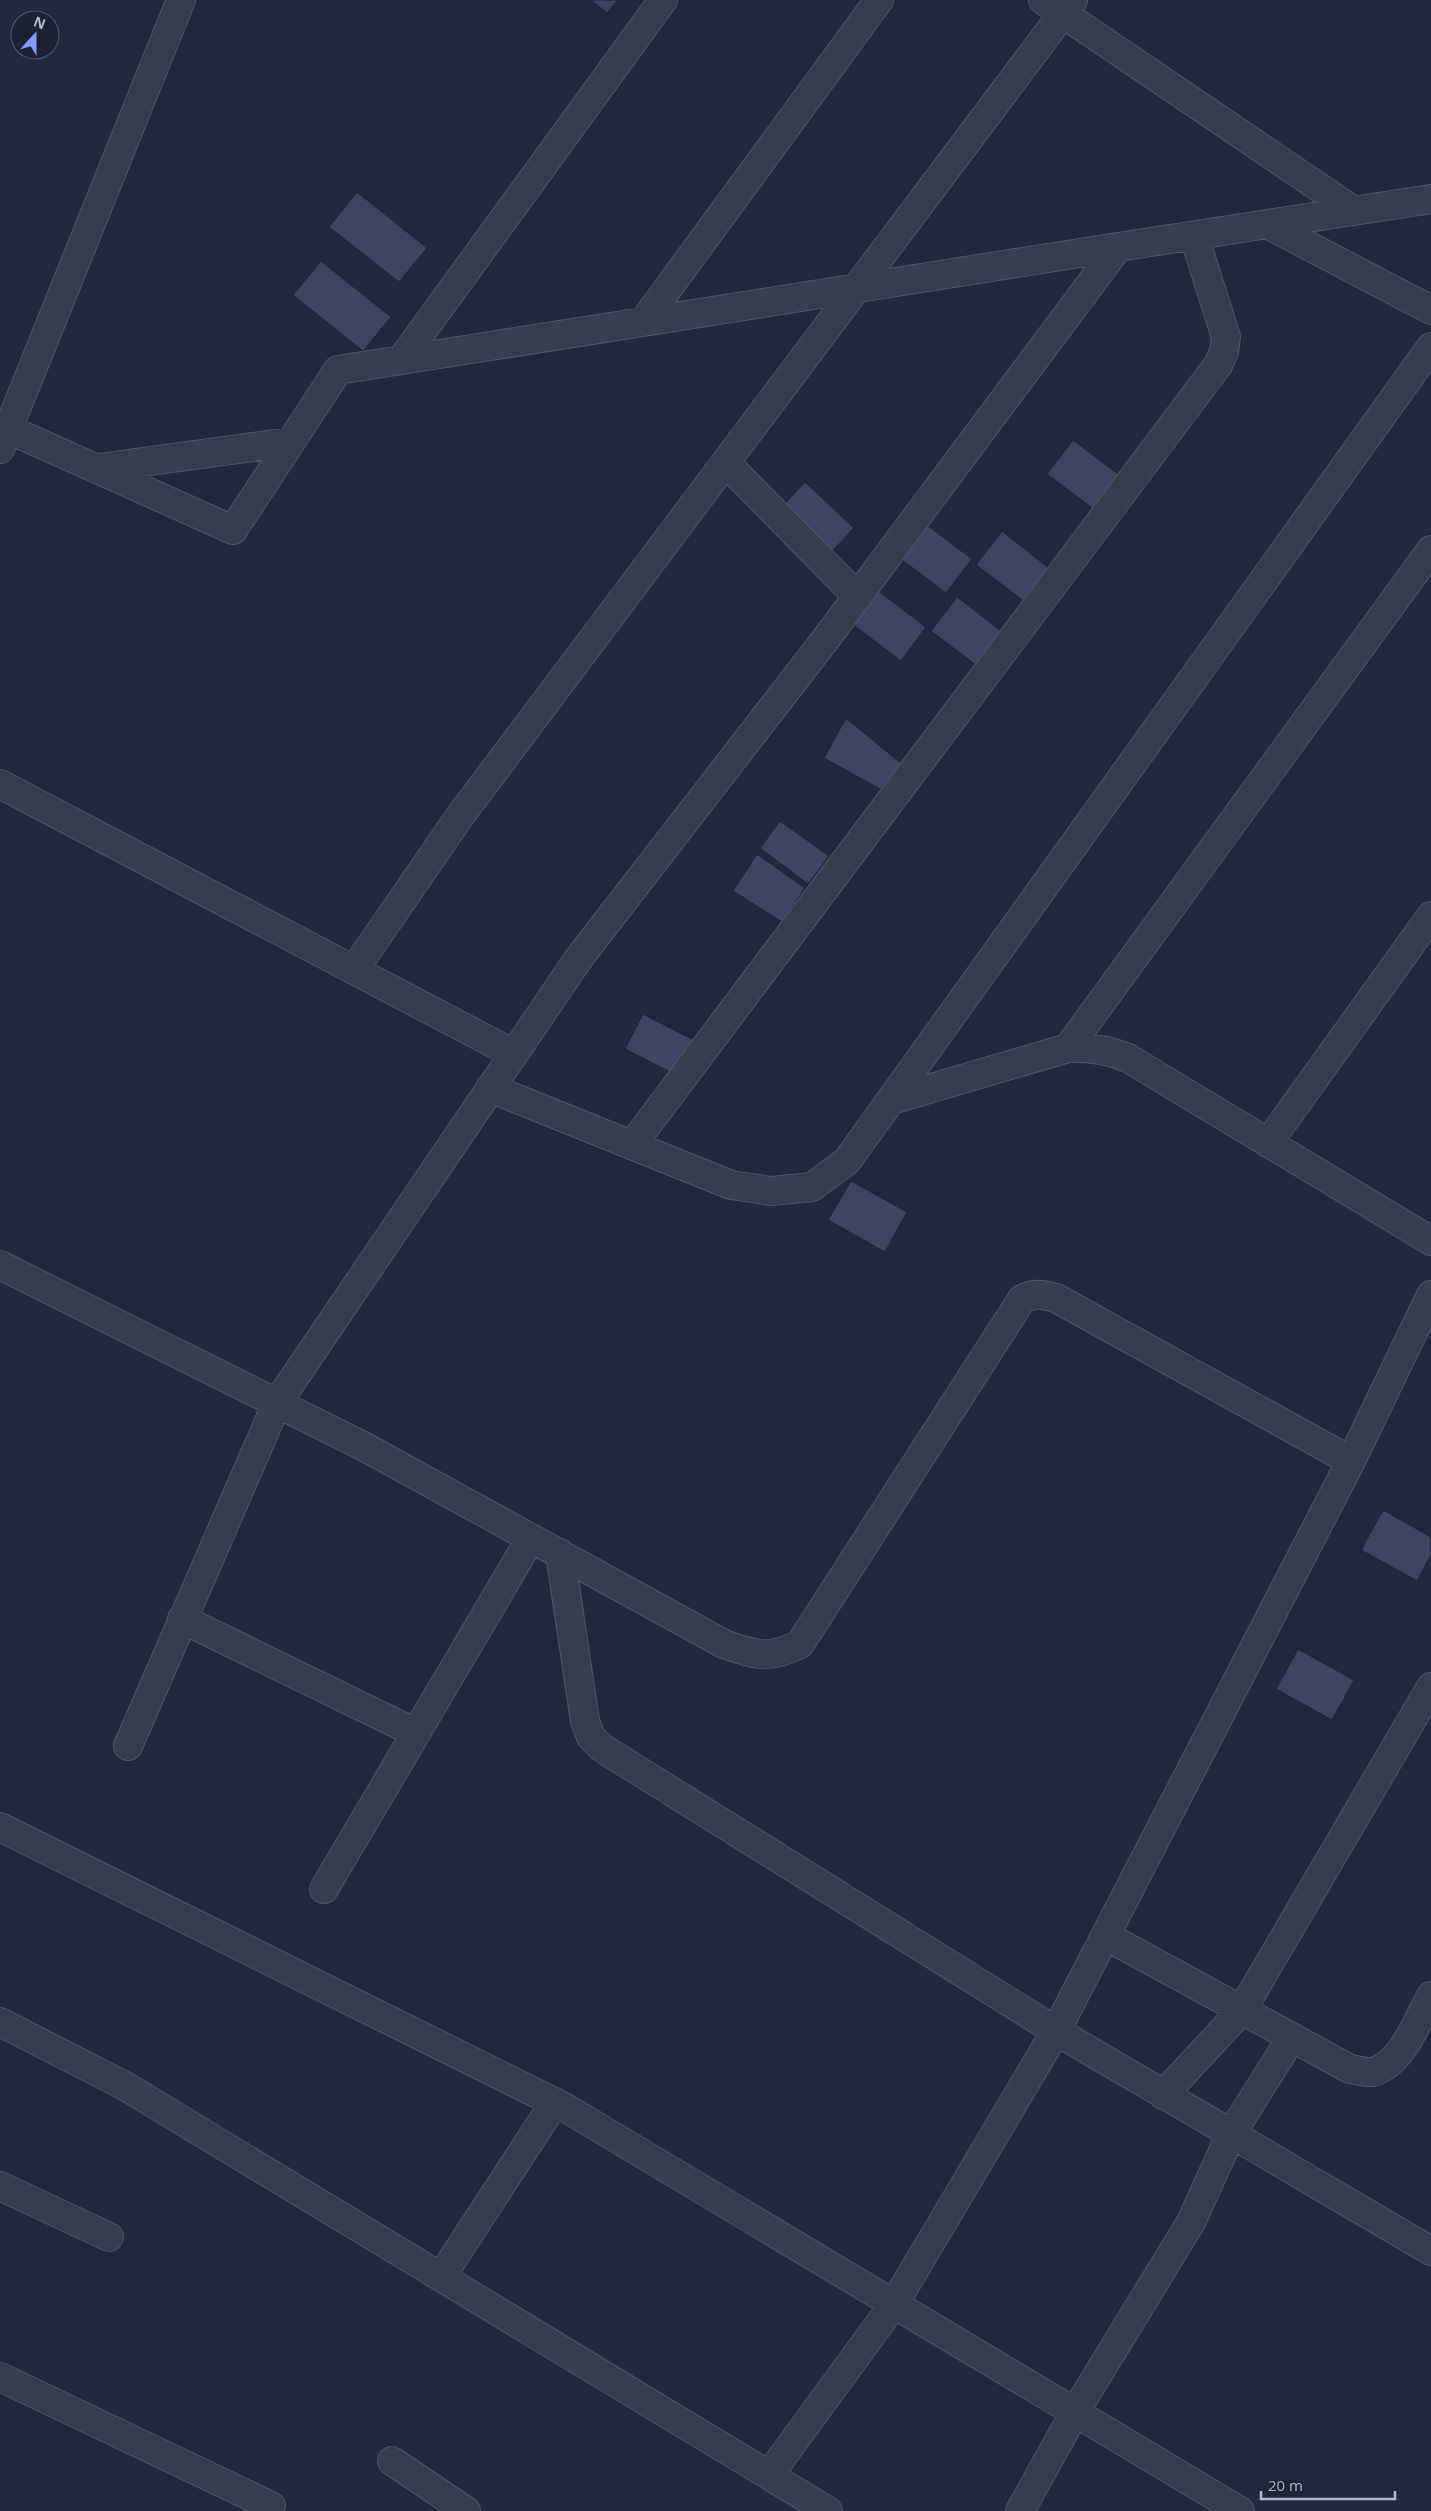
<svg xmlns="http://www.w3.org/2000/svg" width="1431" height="2511" font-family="'Open Sans',sans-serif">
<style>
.building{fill:#3e4560;stroke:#1e2336}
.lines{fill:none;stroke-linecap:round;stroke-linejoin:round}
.minor-casing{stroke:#52576a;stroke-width:30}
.minor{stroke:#373c4f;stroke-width:28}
</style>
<rect width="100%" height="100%" fill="#22293f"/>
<!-- building -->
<path class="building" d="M591,0H618L607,13Z
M357,192L427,248L399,282L329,227Z
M321,261L391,317L363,351L293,295Z
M1073,440L1122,477L1096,511L1047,474Z
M805,482L854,528L825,559L776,513Z
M923,522L972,559L946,593L897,556Z
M1002,531L1050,569L1025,602L976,565Z
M877,590L926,627L901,661L852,624Z
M957,597L1005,634L980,668L931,631Z
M846,718L903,765L880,789L824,758Z
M780,821L829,856L808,884L760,848Z
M757,854L805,888L782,922L733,891Z
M643,1014L694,1040L676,1075L625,1049Z
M851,1181L907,1212L885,1252L828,1220Z
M1383,1510L1431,1537V1555L1417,1581L1361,1550Z
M1298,1649L1354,1680L1332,1720L1276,1689Z"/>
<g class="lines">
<!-- minor casing -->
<g class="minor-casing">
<path id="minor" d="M1043,0L1354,211
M1267,224L1431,310
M1118,247L1431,199
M644,321L879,0
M402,359L663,0
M8,429L233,530L338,370L1118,247L825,640L579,958L277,1403L128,1746
M0,449L181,0
M726,463L857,596
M99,468L290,442
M0,784L514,1054
M354,970L460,816L1073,0
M1068,1048L1431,550
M490,1088L731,1185L771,1191L812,1187L847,1161L1431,347
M891,1100L1068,1048C1090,1047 1108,1050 1128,1058L1431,1241
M1268,1143L1431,916
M632,1145L1218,365L1224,352L1226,337L1194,236
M0,1265L363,1446L724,1644C756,1655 769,1660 800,1644L1022,1299C1034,1293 1043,1294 1056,1298L1351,1461
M560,1553L585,1721L591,1737L602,1748L1056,2031L1431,2251
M182,1619L416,1733
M0,1827L566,2108L1240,2511
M324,1889L531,1538
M1106,1936L1350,2069C1357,2070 1367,2073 1373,2072C1403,2063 1417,2021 1431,1996
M0,2022L125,2086L828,2511
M1163,2095L1242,2010L1431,1687
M0,2186L109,2237
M441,2277L555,2102
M0,2377L271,2506
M392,2461L466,2511
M769,2475L894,2304L1056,2031L1351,1461L1431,1295
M1020,2511L1075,2412L1191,2222L1231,2134L1292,2037"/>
</g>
<!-- minor -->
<use href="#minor" class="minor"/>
</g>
<!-- north arrow -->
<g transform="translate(35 35) rotate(21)"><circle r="24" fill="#1c2134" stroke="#585d70"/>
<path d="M0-4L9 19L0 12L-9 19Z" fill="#839aff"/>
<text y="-8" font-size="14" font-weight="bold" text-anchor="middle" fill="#b3b7ca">N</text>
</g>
<!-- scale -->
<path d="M1261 2491v8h134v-8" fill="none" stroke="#b3b7ca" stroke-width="2.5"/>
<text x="1268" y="2491" font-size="15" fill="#b3b7ca" stroke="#1c2134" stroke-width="4" paint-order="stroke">20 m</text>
</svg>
